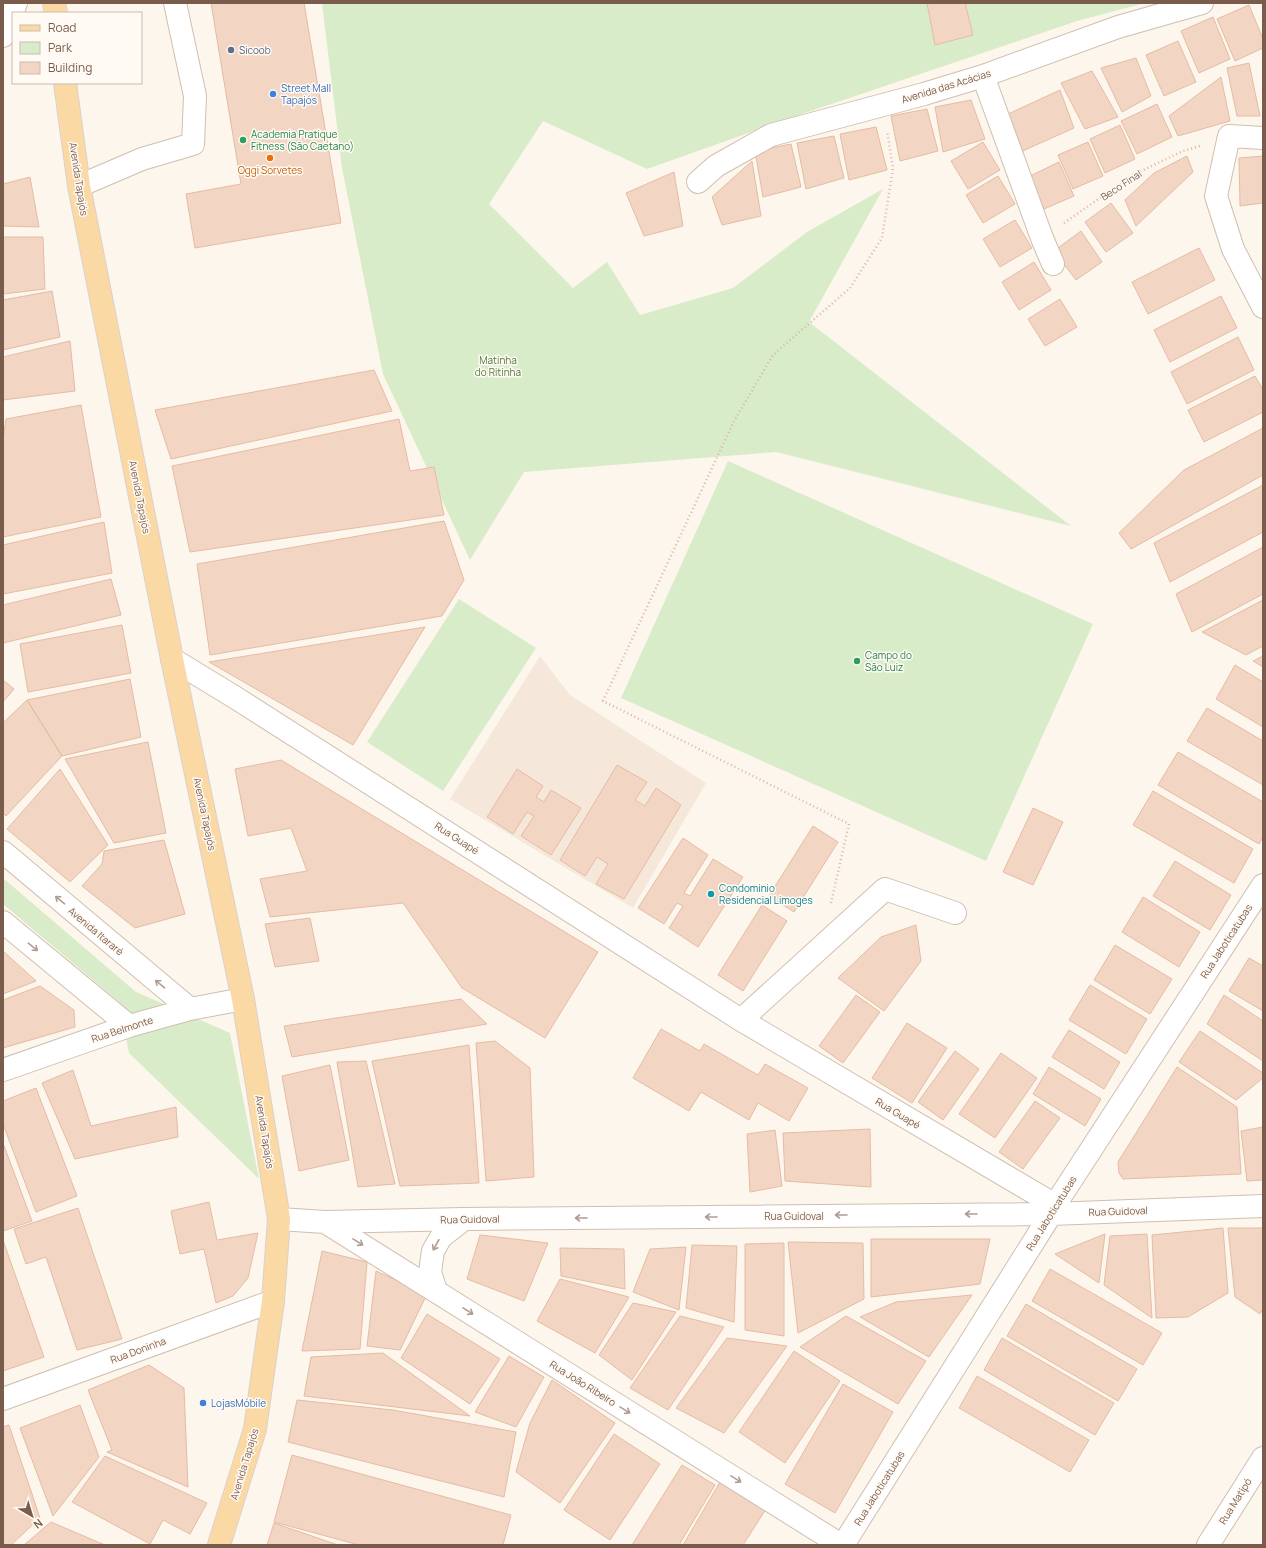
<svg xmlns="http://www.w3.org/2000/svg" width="1266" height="1548" font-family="Manrope,sans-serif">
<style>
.residential{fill:#f5e8da}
.green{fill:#d8ecc9}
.building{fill:#f3d5c3;stroke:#e6bba3}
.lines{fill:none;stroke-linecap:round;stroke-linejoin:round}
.minor-casing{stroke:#d1beb0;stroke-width:24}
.major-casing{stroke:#dad1cd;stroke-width:24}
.path{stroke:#d9b8a5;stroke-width:2.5;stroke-dasharray:1 3;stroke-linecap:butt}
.minor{stroke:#fff;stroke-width:22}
.major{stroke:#fbd9a5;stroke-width:22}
.oneway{stroke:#af9d94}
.service-dot{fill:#5c6f8a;stroke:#fffaf3;stroke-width:1.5}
.shop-dot{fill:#3f7fe0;stroke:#fffaf3;stroke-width:1.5}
.leisure-dot{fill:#2e9e5b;stroke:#fffaf3;stroke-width:1.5}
.food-dot{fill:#e8710a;stroke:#fffaf3;stroke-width:1.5}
.culture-dot{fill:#0f9aa8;stroke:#fffaf3;stroke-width:1.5}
.labels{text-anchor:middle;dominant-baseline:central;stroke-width:3;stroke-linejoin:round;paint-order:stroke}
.service-label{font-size:10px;fill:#4e5e75;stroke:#fffaf3;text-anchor:start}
.street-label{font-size:10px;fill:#7a5c4d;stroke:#fffaf3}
.shop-label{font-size:10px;fill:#366cbe;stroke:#fffaf3;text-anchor:start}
.leisure-label{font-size:10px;fill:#27864d;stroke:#fffaf3;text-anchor:start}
.food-label{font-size:10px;fill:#c56008;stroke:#fffaf3}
.park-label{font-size:10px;fill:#537a41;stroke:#fffaf3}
.culture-label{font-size:10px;fill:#0d838f;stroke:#fffaf3;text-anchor:start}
</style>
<rect width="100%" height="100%" fill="#fdf6ec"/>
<!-- residential -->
<path class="residential" d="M540,656L570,695L706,783L633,908L450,799Z"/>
<!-- green -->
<path class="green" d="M322,3H1145L1077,21L802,114L647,169L543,121L489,204L573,288L607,262L640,315L733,288L807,232L883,189L809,322L1071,526L776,452L524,472L470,560L383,374L342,168Z
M728,461L1093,624L986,861L621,698Z
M459,599L536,648L443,791L367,742Z
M3,878L136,992L230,1033L259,1179L129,1053L119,1002L3,904Z"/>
<!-- building -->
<path class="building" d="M211,3H304L341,223L195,248L186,194L241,184Z
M927,3H965L973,35L935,45Z
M1249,5L1263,39V48L1235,61L1217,19Z
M1213,17L1230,59L1199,73L1181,31Z
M1178,41L1196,82L1164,96L1146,55Z
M1136,58L1151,96L1122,112L1101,68Z
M1249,63L1260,116H1237L1227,68Z
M1092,71L1118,117L1085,129L1061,83Z
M1221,77L1230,121L1178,136L1169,116Z
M1060,90L1074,128L1016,154L1006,115Z
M971,100L985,139L943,152L935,107Z
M1157,104L1172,137L1137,154L1121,121Z
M927,109L938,151L900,161L891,116Z
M1120,125L1135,159L1105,173L1090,139Z
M876,127L887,170L849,180L840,134Z
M834,136L844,178L806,189L797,143Z
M983,142L1000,170L968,189L951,161Z
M1088,142L1103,176L1073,189L1058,155Z
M791,144L801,187L763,197L755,151Z
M1187,156L1193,172L1136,226L1125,200L1154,173Z
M1263,156V203L1240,206L1239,158Z
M752,161L761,216L722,225L712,197Z
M1059,162L1074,196L1044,209L1030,176Z
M674,172L683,226L644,236L626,193Z
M998,176L1015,204L983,223L966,195Z
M30,177L39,227L3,226V184Z
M1111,203L1133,233L1106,252L1085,222Z
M1015,220L1032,248L1000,267L983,239Z
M1081,231L1102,262L1076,280L1054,251Z
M3,237H43L45,289L3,294Z
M1199,248L1215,280L1148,314L1132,282Z
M1034,262L1051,290L1019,310L1002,282Z
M52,291L60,337L3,350V300Z
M1221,296L1237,328L1170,362L1154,330Z
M1060,299L1077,327L1045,346L1028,319Z
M1238,337L1254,370L1187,404L1171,372Z
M70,341L75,391L3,400V357Z
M374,370L392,411L171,459L155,410Z
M1255,376L1263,390V412L1204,442L1188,410Z
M81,405L101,517L3,537V439L6,419Z
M399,419L410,471L434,467L444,515L190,552L172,466Z
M1263,428V475L1131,549L1119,533L1184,470Z
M1263,485V532L1170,582L1154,543Z
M444,521L464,580L442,616L210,655L197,564Z
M104,522L112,573L3,594V545Z
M1263,547V594L1192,632L1176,594Z
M111,579L121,615L3,643V605Z
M1263,600V646L1246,655L1202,632Z
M122,625L131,673L28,692L20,644Z
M425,627L353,745L209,662Z
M1263,656V667L1253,661Z
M1235,665L1263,682V727L1216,699Z
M130,679L141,737L62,756L27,700Z
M3,680L14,689L3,702Z
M27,700L62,756L6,816L3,813V723Z
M1207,708L1263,741V785L1187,741Z
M148,742L166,833L114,843L65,759Z
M1178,752L1263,802V837L1259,844L1158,785Z
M281,760L598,952L545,1038L462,988L403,903L270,917L260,879L307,871L291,828L248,836L235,769Z
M617,765L647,782L635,800L645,806L656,788L681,805L624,899L596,884L608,864L597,857L585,876L560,860Z
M60,769L108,845L70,882L7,829Z
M517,769L543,786L536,797L544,802L551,790L581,808L551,855L521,836L534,816L527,812L513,834L487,817Z
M1153,791L1253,849L1234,883L1133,825Z
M1033,808L1063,822L1033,885L1003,872Z
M813,826L838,842L794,912L769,896Z
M683,838L708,855L684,893L690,896L713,859L743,877L698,947L669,928L683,906L677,903L664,924L638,908Z
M164,840L185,914L135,928L82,886L102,864L104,851Z
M1175,861L1231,895L1210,930L1153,896Z
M1143,897L1200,932L1179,967L1122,932Z
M762,905L787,921L743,991L718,975Z
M310,918L319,961L275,967L265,924Z
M916,925L921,961L884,1011L838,978L881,937Z
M1115,945L1172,979L1150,1014L1094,980Z
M3,951L36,981L3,994Z
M1249,958L1263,966V1011L1229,991Z
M1090,985L1147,1019L1126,1054L1069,1020Z
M40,986L74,1010L75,1027L3,1048V1000Z
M856,995L880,1012L843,1063L819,1046Z
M1224,995L1263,1021V1061L1207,1024Z
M461,999L487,1024L292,1057L284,1026Z
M907,1023L947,1048L912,1103L872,1078Z
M661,1029L700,1051L704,1044L758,1075L765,1064L808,1088L789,1121L758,1103L749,1120L701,1092L689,1111L633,1078Z
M1069,1030L1120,1062L1104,1089L1052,1057Z
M1200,1031L1263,1073V1078L1236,1100L1179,1062Z
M495,1041L530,1068L534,1177L486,1181L476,1043Z
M469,1045L479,1183L400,1186L372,1061Z
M955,1051L979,1069L943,1120L918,1102Z
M1001,1053L1037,1078L995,1138L959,1114Z
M366,1061L395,1184L358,1187L337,1062Z
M330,1065L349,1160L299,1171L282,1076Z
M1049,1067L1101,1099L1085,1126L1033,1094Z
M1177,1067L1237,1107L1241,1174L1123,1179L1119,1173L1118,1162Z
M73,1070L91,1126L176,1107L178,1137L75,1159L42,1083Z
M36,1088L77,1196L36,1212L3,1124V1101Z
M1035,1101L1060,1118L1023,1169L999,1152Z
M1263,1127V1180L1247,1181L1241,1131Z
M870,1129L871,1187L785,1181L783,1133Z
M775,1130L782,1186L750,1192L747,1134Z
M3,1143L32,1221L3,1231Z
M209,1202L217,1240L258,1233L248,1278L233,1296L216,1303L204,1249L180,1254L171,1211Z
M78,1208L122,1339L77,1350L46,1257L26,1264L14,1229Z
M1223,1228L1228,1293L1188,1317L1156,1318L1152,1235Z
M1228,1228H1263V1308L1260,1314L1235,1297Z
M1105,1234L1099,1283L1055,1254Z
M1147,1234L1152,1318L1104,1285L1110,1236Z
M480,1235L548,1243L524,1301L467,1279Z
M871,1239H990L980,1284L871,1297Z
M3,1240L44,1357L3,1371Z
M788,1242L863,1243L864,1299L798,1333Z
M784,1243V1336L745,1330V1244Z
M692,1245L737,1246L734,1322L686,1308Z
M686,1247L679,1310L633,1292L650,1249Z
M560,1248L624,1249L625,1289L561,1276Z
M322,1251L367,1262L360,1349L302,1351Z
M1050,1269L1162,1333L1143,1365L1032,1301Z
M376,1271L427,1294L400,1350L367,1346Z
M560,1279L629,1297L595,1353L537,1321Z
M972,1295L929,1357L860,1317L896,1302Z
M633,1303L676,1312L632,1380L599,1355Z
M1026,1304L1137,1369L1118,1401L1007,1336Z
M427,1314L500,1359L470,1404L401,1358Z
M680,1316L724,1327L668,1410L630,1388Z
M846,1316L926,1361L898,1404L800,1347Z
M727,1338L787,1346L724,1433L676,1408Z
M1002,1338L1114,1403L1095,1435L984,1370Z
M794,1351L840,1381L785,1463L739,1432Z
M383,1353L470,1416L304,1396L311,1357Z
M509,1356L544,1377L516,1427L475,1412Z
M149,1365L184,1388L188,1487L107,1452L112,1450L88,1390Z
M977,1376L1089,1440L1070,1472L959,1408Z
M552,1380L615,1423L560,1503L516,1472L530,1423Z
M843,1384L893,1412L835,1513L785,1484Z
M297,1400L393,1410L516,1432L504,1497L288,1442Z
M80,1405L99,1457L53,1516L20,1428Z
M9,1425L40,1518L11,1545H3V1427Z
M614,1434L660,1464L610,1540L564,1510Z
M292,1455L511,1515L503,1545H359L274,1522Z
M105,1456L207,1503L190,1534L163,1520L150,1544L72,1502Z
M682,1465L715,1485L679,1545H632Z
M720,1482L766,1509L743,1545H683Z
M51,1522L105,1545H24Z
M274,1523L338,1545H267Z"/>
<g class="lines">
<!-- minor casing -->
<g class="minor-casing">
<path id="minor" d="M3,36L16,3
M983,76L1042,238L1053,264
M1263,138L1229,136L1216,196L1233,249L1263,307
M698,182L716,166L771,135L924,94L983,76L1118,27L1202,3
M79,186L142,159L193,144L195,96L175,3
M172,659L236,698L741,1020L1055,1205
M3,852L190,1009
M3,922L129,1026
M741,1020L885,889L955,913
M3,1070L129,1026L190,1009L243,999
M279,1219L325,1222L464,1219L1051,1214L1263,1206
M325,1222L841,1545
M436,1291L430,1272L433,1251L441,1237L464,1219
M3,1399L273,1301
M843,1545L1051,1214L1055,1205L1263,885
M1208,1545L1263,1458"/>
</g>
<!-- major casing -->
<g class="major-casing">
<path id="major" d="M54,3L56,13
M65,83L79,186L172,659L243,999L279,1219L273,1301L255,1429L219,1545"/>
</g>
<!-- path -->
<path class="path" d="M1064,223L1133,175L1183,151L1200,146
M831,903L849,824L603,701L734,421L773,355L850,288L882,238L893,168L887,131"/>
<!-- minor -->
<use href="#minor" class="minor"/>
<!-- major -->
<use href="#major" class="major"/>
</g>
<!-- one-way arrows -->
<defs><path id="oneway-shaft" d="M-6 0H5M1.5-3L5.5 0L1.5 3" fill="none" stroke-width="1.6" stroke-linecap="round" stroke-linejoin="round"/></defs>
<g class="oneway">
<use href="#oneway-shaft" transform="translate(60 900) rotate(-140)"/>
<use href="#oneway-shaft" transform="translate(33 947) rotate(39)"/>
<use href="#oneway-shaft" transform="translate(160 984) rotate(-140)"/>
<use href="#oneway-shaft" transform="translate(971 1214) rotate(180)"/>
<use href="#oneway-shaft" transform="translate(841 1215) rotate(180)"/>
<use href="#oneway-shaft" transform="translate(711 1217) rotate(180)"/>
<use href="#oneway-shaft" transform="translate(581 1218) rotate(180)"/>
<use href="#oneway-shaft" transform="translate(358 1242) rotate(32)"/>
<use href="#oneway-shaft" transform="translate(436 1245) rotate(119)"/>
<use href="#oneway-shaft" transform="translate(468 1311) rotate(32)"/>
<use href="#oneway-shaft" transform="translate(625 1410) rotate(32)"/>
<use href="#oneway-shaft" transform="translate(736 1479) rotate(32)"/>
</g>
<!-- markers -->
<circle class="service-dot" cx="231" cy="50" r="4"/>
<g class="shop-dot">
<circle cx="273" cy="94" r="4"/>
<circle cx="203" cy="1403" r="4"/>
</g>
<g class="leisure-dot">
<circle cx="243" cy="140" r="4"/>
<circle cx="857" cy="661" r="4"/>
</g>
<circle class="food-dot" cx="270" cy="158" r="4"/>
<circle class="culture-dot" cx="711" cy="894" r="4"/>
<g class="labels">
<!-- service labels -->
<g class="service-label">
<text x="239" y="50">Sicoob</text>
</g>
<!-- street labels -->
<g class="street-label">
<text transform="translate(946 86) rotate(-17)">Avenida das Acácias</text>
<text transform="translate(79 179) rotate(81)">Avenida Tapajós</text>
<text transform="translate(1121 185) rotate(-33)">Beco Final</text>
<text transform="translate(140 497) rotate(79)">Avenida Tapajós</text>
<text transform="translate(205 814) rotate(78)">Avenida Tapajós</text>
<text transform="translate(457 838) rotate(33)">Rua Guapé</text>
<text transform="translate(96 931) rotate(40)">Avenida Itararé</text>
<text transform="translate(1226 941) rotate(-57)">Rua Jaboticatubas</text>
<text transform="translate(122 1029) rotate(-18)">Rua Belmonte</text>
<text transform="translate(898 1113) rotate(31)">Rua Guapé</text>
<text transform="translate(265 1132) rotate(81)">Avenida Tapajós</text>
<text transform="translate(1118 1211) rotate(-2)">Rua Guidoval</text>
<text transform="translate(1051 1213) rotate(-58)">Rua Jaboticatubas</text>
<text x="794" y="1216">Rua Guidoval</text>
<text transform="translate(470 1219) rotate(-1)">Rua Guidoval</text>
<text transform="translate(138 1350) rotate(-20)">Rua Doninha</text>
<text transform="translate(583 1383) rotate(32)">Rua João Ribeiro</text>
<text transform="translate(244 1464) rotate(-73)">Avenida Tapajós</text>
<text transform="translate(879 1488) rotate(-58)">Rua Jaboticatubas</text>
<text transform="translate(1235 1501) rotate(-58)">Rua Matipó</text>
</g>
<!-- shop labels -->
<g class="shop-label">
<text x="281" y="88">Street Mall<tspan x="281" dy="12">Tapajós</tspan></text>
<text x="211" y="1403">LojasMóbile</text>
</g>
<!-- leisure labels -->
<g class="leisure-label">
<text x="251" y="134">Academia Pratique<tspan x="251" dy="12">Fitness (São Caetano)</tspan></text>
<text x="865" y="655">Campo do<tspan x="865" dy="12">São Luiz</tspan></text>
</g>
<!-- food labels -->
<g class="food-label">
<text x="270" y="170">Oggi Sorvetes</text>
</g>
<!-- park labels -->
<g class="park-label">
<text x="498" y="360">Matinha<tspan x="498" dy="12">do Ritinha</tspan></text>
</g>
<!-- culture labels -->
<g class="culture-label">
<text x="719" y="888">Condominio<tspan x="719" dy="12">Residencial Limoges</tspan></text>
</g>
</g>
<!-- border -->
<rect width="1266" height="1548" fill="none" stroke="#7a5c4d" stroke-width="8"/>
<!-- legend -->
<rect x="12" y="12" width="130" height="72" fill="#fffaf3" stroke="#cabbb1"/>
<rect x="20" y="25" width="20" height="6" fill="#fbd9a5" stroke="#cabbb1"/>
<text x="48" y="32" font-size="12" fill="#7a5c4d">Road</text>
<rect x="20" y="42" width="20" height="12" fill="#d8ecc9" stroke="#cabbb1"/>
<text x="48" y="52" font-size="12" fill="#7a5c4d">Park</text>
<rect x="20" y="62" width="20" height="12" fill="#f3d5c3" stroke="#cabbb1"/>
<text x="48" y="72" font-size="12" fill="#7a5c4d">Building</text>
<!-- north arrow -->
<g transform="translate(32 1516) rotate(142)" stroke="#fffaf3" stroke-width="3" paint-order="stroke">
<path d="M0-3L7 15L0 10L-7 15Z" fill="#7a5c4d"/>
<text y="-6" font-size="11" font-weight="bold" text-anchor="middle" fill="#7a5c4d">N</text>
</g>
</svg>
